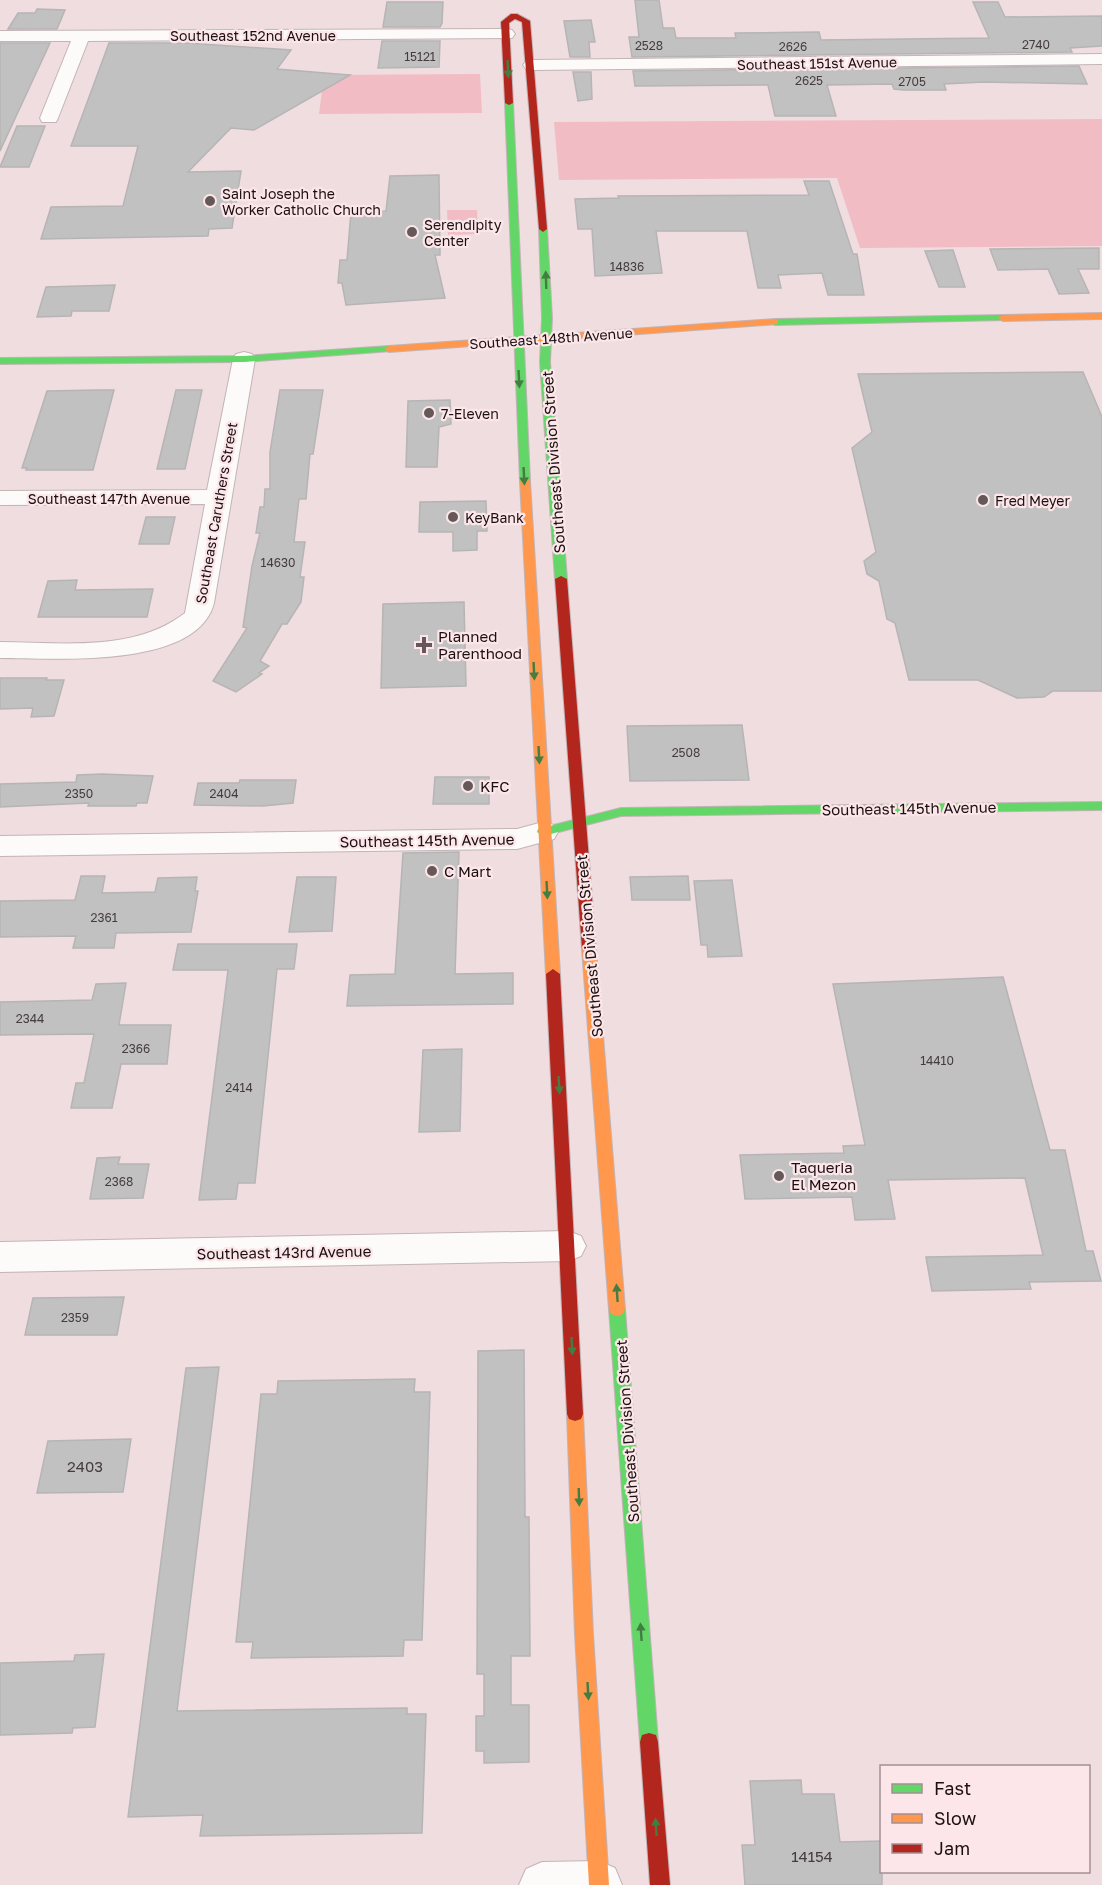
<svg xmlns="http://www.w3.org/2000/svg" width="1102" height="1885" font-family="'Golos Text',sans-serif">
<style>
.green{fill:#f2bcc4}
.building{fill:#c2c1c2;stroke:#b6b4b5;stroke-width:1.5}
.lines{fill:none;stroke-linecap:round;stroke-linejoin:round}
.street-casing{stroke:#c3b4b6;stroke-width:2}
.fast-casing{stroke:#c3b4b6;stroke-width:2}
.slow-casing{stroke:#c3b4b6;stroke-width:2}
.jam-casing{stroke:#c3b4b6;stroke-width:2}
.street{fill:#fdfafa;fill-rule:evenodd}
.fast{fill:#63d668;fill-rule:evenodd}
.slow{fill:#ff974d;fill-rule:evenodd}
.jam{fill:#b3261e;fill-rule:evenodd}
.oneway{fill:#437d41}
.poi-dot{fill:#665859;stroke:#fce6e9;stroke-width:2}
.labels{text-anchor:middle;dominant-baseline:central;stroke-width:4.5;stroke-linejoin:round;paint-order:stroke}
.number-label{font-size:12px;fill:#453c3d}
.far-street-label{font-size:14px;fill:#1b1011;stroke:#fce6e9}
.far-poi-label{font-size:14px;fill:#1b1011;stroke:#fce6e9;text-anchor:start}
.street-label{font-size:15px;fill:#1b1011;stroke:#fce6e9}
.poi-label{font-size:15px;fill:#1b1011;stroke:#fce6e9;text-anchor:start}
.near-number-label{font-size:15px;fill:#453c3d}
</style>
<rect width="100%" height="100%" fill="#f0dde0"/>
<!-- green -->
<path class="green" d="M480,74L482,113L319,114L324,75Z
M1102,119V246L860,248L837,178L559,180L554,122Z
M447,210H477L478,234L448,235Z"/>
<!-- building -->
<path class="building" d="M635,0H659L663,28H674L676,38H736L735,33L819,32L821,40L989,38L973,2H998L1005,17L1102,16V46L1070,48L1072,52L632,57L629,37H639Z
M387,2H443L442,23L440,27H383Z
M37,9L65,10L57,29H8L18,13H35Z
M591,20L595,42H589L590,57H570L564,21Z
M382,41H440L439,67L378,68Z
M0,43H50L0,151Z
M109,43H187L291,50L277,69L350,75L254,130L231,128L188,172L241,171L232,228L209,229L208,236L41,239L51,207L123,206L138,146H71Z
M1079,66L1087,84L984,82L944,84L946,90H903L894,89L892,84L827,85L836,116H775L768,85L635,86L633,71Z
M573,72H591L592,99L578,101Z
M17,126H45L29,167H0Z
M439,175L440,255H435L445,298L346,305L342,283H338L340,260H347L351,212L386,211L390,176Z
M804,181H829L853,254H857L864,295H828L822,273L778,275L781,288H758L747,231H656L662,273L595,276L592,229H578L575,199L619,198L618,196L809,195Z
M1099,248V269H1078L1089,293L1059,294L1048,269L998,270L990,249Z
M953,250L965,287H939L925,251Z
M115,285L109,311H72L71,316L37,317L46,287Z
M1083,372L1102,417V691H1053L1044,697L1017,698L978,680H909L895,623L887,619L879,581L867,574L864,561L876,552L852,448L872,432L858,374Z
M98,390H114L93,470H26L27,468H22L47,391Z
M176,390H202L185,469H157Z
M280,390H323L313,454H310L306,499H299L294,542H305L300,577H304L301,602L287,624H282L260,661L269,666L259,673L262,674L236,692L213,681L247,628L243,627L252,566L260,533H256L260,507H264L265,489H270V452Z
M450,400L451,424L439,427L437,467H406L408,401Z
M486,501L487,531H477V550L453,551V532H419L420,502Z
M146,517H175L169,544H139Z
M77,580L75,590L153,589L147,617H38L48,581Z
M464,602L466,686L381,688L383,604Z
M0,678H47L46,680H64L54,716L31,717L33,708L0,709Z
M742,725L749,780L630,781L627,726Z
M102,774L153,776L147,803H137L136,806H88L89,803L0,807V784L76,782L77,775Z
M435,777H489V804H433Z
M240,780H296L293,803L263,806L194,805L198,783H239Z
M459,852L455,974L513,973V1004L347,1006L350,975L395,974L403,853Z
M81,876H105L102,893L155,892L158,878L197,877L195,891H198L191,932L116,933L114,948H73L76,936L0,937V901L75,900Z
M688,876L690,900H632L630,877Z
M297,877H336L332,931L289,932Z
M732,880L742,956L708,957L707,945H701L694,881Z
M178,944H297L294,969H277L255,1183H238L236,1199L199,1200L228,970H173Z
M1003,977L1050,1150H1065L1086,1251H1093L1101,1281L1029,1282L1031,1289L932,1291L926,1257L1043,1255L1025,1178L888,1180L895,1219L855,1220L852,1197L745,1199L740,1155L844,1153L843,1146L865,1145L833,984Z
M126,983L119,1025H171L167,1064H121L112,1108H71L76,1083H84L94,1034L0,1035V1002L92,1000L96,984Z
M462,1049L460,1131L419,1132L423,1050Z
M120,1157L118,1164H149L143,1198L90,1199L97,1158Z
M124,1297L117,1335H25L33,1298Z
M524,1350L525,1517H529L530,1656H511V1705H529V1762L484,1763V1751H476V1716H484V1674H477L478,1351Z
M219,1367L177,1711L407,1708V1714H426L422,1833L200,1836L203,1815L128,1817L186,1368Z
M415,1379L414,1392H430L422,1640H404L403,1656L251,1658L253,1642H236L261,1394H277L278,1381Z
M131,1439L123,1492L37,1493L48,1441Z
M104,1654L95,1727L73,1728L72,1733L0,1735V1663L74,1661L75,1655Z
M801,1780L802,1794H834L840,1842L882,1841V1885H745L742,1845H755L750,1781Z"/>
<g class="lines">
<!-- street casing -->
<g class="street-casing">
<path id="street" d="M506,29L512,30L515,34L512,38L88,41L58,118L56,122H42L40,118L71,41H0V31Z
M1102,54V64L532,70L526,69L523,65L526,61L532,60Z
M244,352L252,354L255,359L214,603C197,670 52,658 0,658V642C62,642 133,653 185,613L205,504L0,505V491L207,490L233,359L236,354Z
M543,822L554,825L558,832L554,839L517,849L0,856V836L517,829Z
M568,1231L581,1236L586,1246L581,1256L568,1261L0,1272V1242Z
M599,1861L615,1868L622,1885H519L526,1869L542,1862Z"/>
</g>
<!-- fast casing -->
<g class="fast-casing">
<path id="fast" d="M509,101L513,103L530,481L525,484L520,481L505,103Z
M543,226L547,229L552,318L550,362L567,579L561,582L555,579L540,362L542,318L539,229Z
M1003,315L1006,316V320L775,325L770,322L775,319Z
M389,346L394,349L392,351L244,362L0,364V358L244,356Z
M1102,802V810L621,816L543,836L537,832L538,829L621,808Z
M617,1302L623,1304L625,1309L658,1742L656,1749L649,1751L642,1749L640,1742L609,1309L611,1304Z"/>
</g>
<!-- slow casing -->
<g class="slow-casing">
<path id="slow" d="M1102,313V319L1003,321L998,318L1003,315Z
M775,319L778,320V324L389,352L384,349L389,346Z
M525,478L530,481L560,974L553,979L546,974L520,481Z
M589,944L596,949L625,1309L623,1314L617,1316L611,1314L609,1309L582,949Z
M575,1407L581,1409L583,1414L593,1634L609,1885H589L575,1634L567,1414L569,1409Z"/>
</g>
<!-- jam casing -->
<g class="jam-casing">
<path id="jam" d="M511,14H517L530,21L547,229L543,232L539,229L522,22L515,19L509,23L513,103L509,105L505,103L501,22Z
M561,576L567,579L596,949L589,954L582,949L555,579Z
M553,969L560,974L583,1414L581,1419L575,1421L569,1419L567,1414L546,974Z
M649,1733L656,1735L658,1742L670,1885H650L640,1742L642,1735Z"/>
</g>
<!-- street -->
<use href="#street" class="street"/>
<!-- fast -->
<use href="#fast" class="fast"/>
<!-- slow -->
<use href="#slow" class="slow"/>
<!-- jam -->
<use href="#jam" class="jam"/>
</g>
<!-- one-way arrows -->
<defs><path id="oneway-solid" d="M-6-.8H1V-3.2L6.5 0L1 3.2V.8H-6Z" transform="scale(1.5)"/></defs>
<g class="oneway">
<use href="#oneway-solid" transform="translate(508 69) rotate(87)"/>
<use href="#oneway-solid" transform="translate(546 280) rotate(-92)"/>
<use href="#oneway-solid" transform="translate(519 379) rotate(87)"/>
<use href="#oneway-solid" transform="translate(524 476) rotate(87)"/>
<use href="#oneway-solid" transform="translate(534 671) rotate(87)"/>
<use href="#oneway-solid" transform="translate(539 755) rotate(87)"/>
<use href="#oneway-solid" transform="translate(547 890) rotate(87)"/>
<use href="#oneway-solid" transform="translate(559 1085) rotate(87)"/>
<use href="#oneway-solid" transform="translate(617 1293) rotate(-94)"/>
<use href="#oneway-solid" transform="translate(572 1346) rotate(87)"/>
<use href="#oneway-solid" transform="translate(579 1497) rotate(88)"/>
<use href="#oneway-solid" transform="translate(641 1632) rotate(-94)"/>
<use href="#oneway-solid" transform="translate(588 1691) rotate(87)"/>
<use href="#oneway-solid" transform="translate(656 1827) rotate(-94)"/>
</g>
<!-- markers -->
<g class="poi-dot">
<circle cx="210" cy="201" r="6"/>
<circle cx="412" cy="232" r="6"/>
<circle cx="429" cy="413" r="6"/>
<circle cx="983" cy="500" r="6"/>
<circle cx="453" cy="517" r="6"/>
<path d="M421 636h6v6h6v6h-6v6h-6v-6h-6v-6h6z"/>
<circle cx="468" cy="786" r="6"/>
<circle cx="432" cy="871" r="6"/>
<circle cx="779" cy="1176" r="6"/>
</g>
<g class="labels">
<!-- number labels -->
<g class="number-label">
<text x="1036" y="44">2740</text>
<text x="649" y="45">2528</text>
<text x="793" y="46">2626</text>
<text x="420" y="56">15121</text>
<text x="809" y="80">2625</text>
<text x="912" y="81">2705</text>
<text x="627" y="266">14836</text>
<text x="278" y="562">14630</text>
<text x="686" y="752">2508</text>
<text x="79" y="793">2350</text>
<text x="224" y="793">2404</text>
<text x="104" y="917">2361</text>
<text x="30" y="1018">2344</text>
<text x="136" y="1048">2366</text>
<text x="937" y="1060">14410</text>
<text x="239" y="1087">2414</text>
<text x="119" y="1181">2368</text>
<text x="75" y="1317">2359</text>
</g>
<!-- far-street labels -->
<g class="far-street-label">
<text x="253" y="35">Southeast 152nd Avenue</text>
<text transform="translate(817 63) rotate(-1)">Southeast 151st Avenue</text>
<text transform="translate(551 338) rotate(-4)">Southeast 148th Avenue</text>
<text x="109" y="498">Southeast 147th Avenue</text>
<text transform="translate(216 513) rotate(-80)">Southeast Caruthers Street</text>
</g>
<!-- far-poi labels -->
<g class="far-poi-label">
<text x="222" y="193">Saint Joseph the<tspan x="222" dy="16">Worker Catholic Church</tspan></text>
<text x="424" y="224">Serendipity<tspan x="424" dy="16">Center</tspan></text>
<text x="441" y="413">7-Eleven</text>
<text x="995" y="500">Fred Meyer</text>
<text x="465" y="517">KeyBank</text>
</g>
<!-- street labels -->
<g class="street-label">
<text transform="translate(553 462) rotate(-94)">Southeast Division Street</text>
<text transform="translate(909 808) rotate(-1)">Southeast 145th Avenue</text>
<text transform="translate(427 840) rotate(-1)">Southeast 145th Avenue</text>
<text transform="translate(589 946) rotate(-95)">Southeast Division Street</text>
<text transform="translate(284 1252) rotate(-1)">Southeast 143rd Avenue</text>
<text transform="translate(627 1431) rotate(-94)">Southeast Division Street</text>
</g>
<!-- poi labels -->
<g class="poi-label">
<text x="438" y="636">Planned<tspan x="438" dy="17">Parenthood</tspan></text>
<text x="480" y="786">KFC</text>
<text x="444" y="871">C Mart</text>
<text x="791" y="1167">Taqueria<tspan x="791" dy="17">El Mezon</tspan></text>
</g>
<!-- near-number labels -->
<g class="near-number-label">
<text x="85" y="1466">2403</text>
<text x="812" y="1856">14154</text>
</g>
</g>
<!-- legend -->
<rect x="880" y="1765" width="210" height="108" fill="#fce6e9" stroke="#a29093" stroke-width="1.5"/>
<rect x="892" y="1784" width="30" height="9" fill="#63d668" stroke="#a29093" stroke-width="1.5"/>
<text x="934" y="1795" font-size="18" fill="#1b1011">Fast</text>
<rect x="892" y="1814" width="30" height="9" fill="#ff974d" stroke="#a29093" stroke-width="1.5"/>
<text x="934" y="1825" font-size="18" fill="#1b1011">Slow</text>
<rect x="892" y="1844" width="30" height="9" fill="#b3261e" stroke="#a29093" stroke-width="1.5"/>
<text x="934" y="1855" font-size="18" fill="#1b1011">Jam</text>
</svg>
